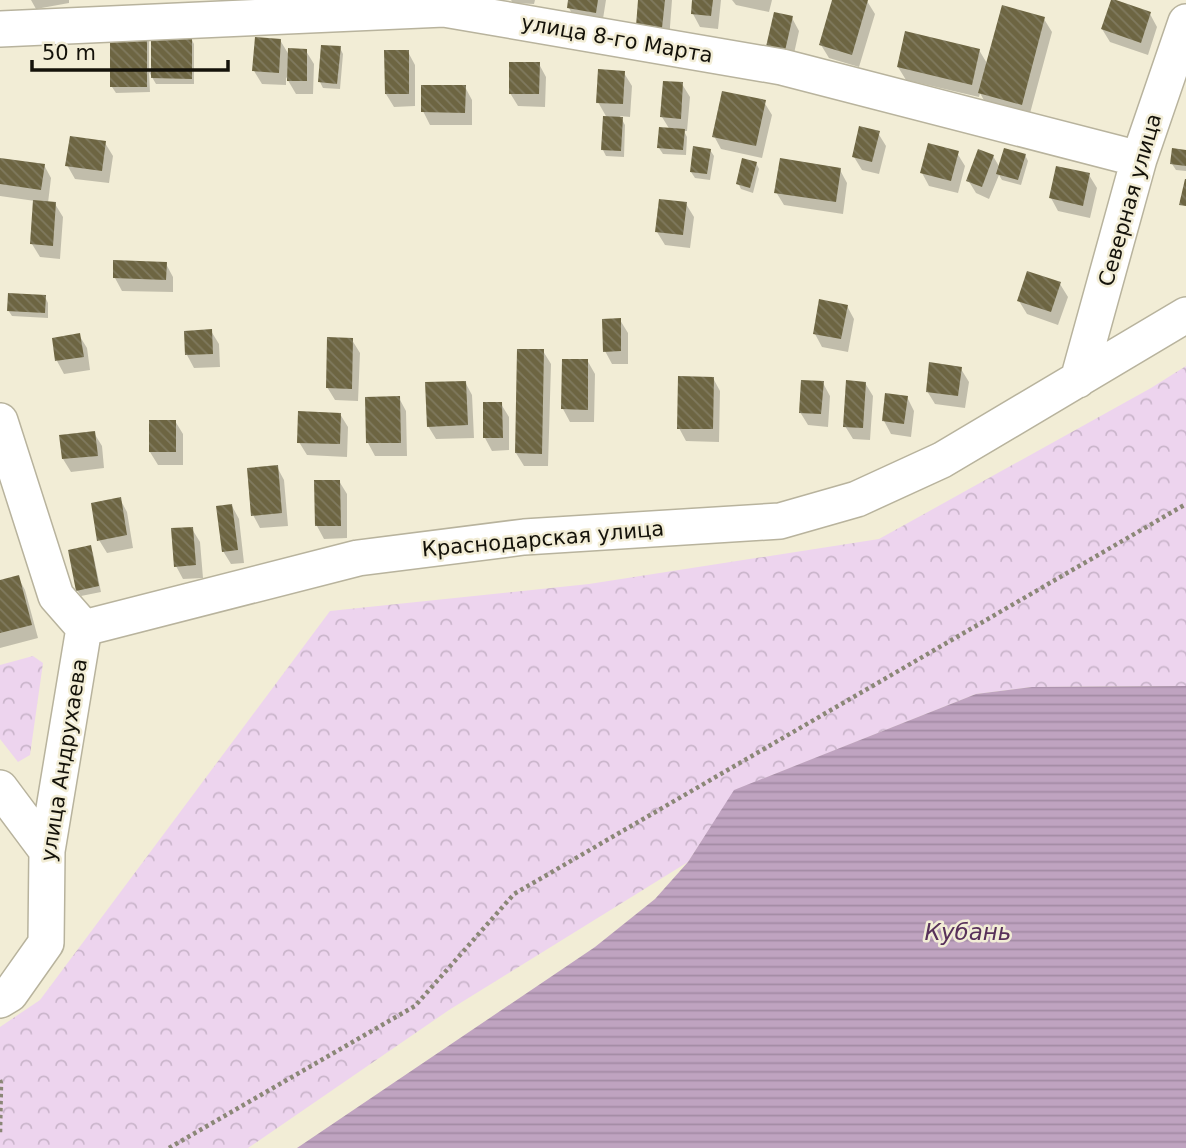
<svg xmlns="http://www.w3.org/2000/svg" width="1186" height="1148" font-family="'DejaVu Sans',sans-serif">
<style>
.park{fill:url(#park-crowns)}
.water{fill:url(#water-rules)}
.shadow{fill:#0003}
.building{fill:url(#building-back-hatch)}
.lines{fill:none;stroke-linecap:round;stroke-linejoin:round}
.minor-casing{stroke:#b8b39d;stroke-width:38}
.path{stroke:#8b8777;stroke-width:4.5;stroke-dasharray:3.5 3.5;stroke-linecap:butt}
.minor{stroke:#fff;stroke-width:35}
.labels{text-anchor:middle;dominant-baseline:central;stroke-width:5;stroke-linejoin:round;paint-order:stroke}
.street-label{font-size:21px;fill:#14120a;stroke:#f2edd6}
.water-label{font-size:23px;font-style:italic;fill:#58315a;stroke:#f2edd6}
</style>
<defs>
<pattern id="park-crowns" width="20" height="18" patternUnits="userSpaceOnUse" patternTransform="scale(1.75)"><rect width="20" height="18" fill="#edd4ee"/><path d="M2 6a3 3 0 1 1 6 0M12 15a3 3 0 1 1 6 0" fill="none" stroke="#cab5cb"/></pattern>
<pattern id="water-rules" width="6" height="5" patternUnits="userSpaceOnUse" patternTransform="scale(1.75)"><rect width="6" height="5" fill="#bfa3c0"/><path d="M0 2.5h6" fill="none" stroke="#a38ba4"/></pattern>
<pattern id="building-back-hatch" width="6" height="6" patternUnits="userSpaceOnUse" patternTransform="scale(1.75)"><rect width="6" height="6" fill="#6d6542"/><path d="M-1 5l2 2M0 0l6 6M5-1l2 2" fill="none" stroke="#807a5f"/></pattern>
</defs>
<rect width="100%" height="100%" fill="#f2edd6"/>
<!-- park -->
<path class="park" d="M1186,366V686L1032,687L976,694L735,790L688,862L449,1010L248,1148H0V1027L40,1000L330,611L589,584L879,539L1151,388Z
M33,656L43,663L30,755L18,762L0,739V665Z"/>
<!-- water -->
<path class="water" d="M1186,686V1148H297L595,947L655,899L688,862L734,790L976,694L1032,687Z"/>
<!-- shadow -->
<path class="shadow" d="M31,0H69V3L36,9Z
M511,0H535L534,4L513,3Z
M570,0H606L602,25L576,21L569,8Z
M640,0H672L669,40L638,25Z
M694,0H721L718,29L700,27L693,14Z
M732,0H772L769,12L736,5Z
M834,0L867,1L875,14L859,67L829,58L821,45Z
M1150,14L1157,27L1148,55L1110,42L1102,29Z
M792,18L799,31L791,67L775,64Z
M1044,19L1052,32L1029,117L987,106L980,93L979,97L906,80L898,67L979,50L988,65Z
M146,35L149,41V71H153L191,38L194,44V84H156L149,72L150,92L116,93L112,87Z
M280,40L289,55L306,51L314,64L313,94H296L286,77V85L262,84L254,71Z
M340,48L343,54L340,89L323,88L320,82Z
M408,52L415,65V106L394,107L386,94Z
M539,64L546,77L545,107L518,106L510,93Z
M624,73L632,86L630,117L620,116L625,125L624,157L606,156L603,150L607,118L598,102Z
M682,84L690,97L687,131H684L687,137L686,155L663,154L659,148L670,130L662,117Z
M465,87L472,100V125H430L423,111Z
M764,102L772,115L762,158L721,149L714,136Z
M878,133L886,146L879,174L862,170L854,157Z
M105,143L113,156L109,183L75,179L67,165Z
M710,150L714,156L710,180L695,178L691,172Z
M1186,152V171L1176,170L1172,164Z
M957,153L965,166L958,193L929,186L922,173Z
M1025,155L1028,161L1021,185L1002,180L999,175L989,199L976,193L968,180L993,156L1000,168Z
M0,160L44,165L51,178L48,203L55,204L63,217L60,259L40,257L32,244L35,201L0,196Z
M756,163L759,169L753,193L741,189L738,183Z
M840,170L847,183L843,214L784,205L776,192Z
M1089,175L1097,188L1090,218L1058,211L1051,198Z
M686,204L694,217L690,248L665,245L657,232Z
M166,264L173,277V292L122,291L115,278Z
M1060,284L1068,297L1058,325L1027,314L1019,301Z
M45,297L48,303V318L12,316L8,310Z
M847,306L854,319L848,352L822,347L815,334Z
M620,320L628,333V364H612L605,351Z
M211,331L219,344L220,367L194,368L187,355Z
M79,335L87,348L90,370L64,374L57,361Z
M352,340L360,353L358,401L335,400L327,387Z
M543,351L551,364L548,466H524L516,453Z
M587,360L595,374L594,422H570L563,409Z
M961,369L969,382L965,408L935,404L927,391Z
M713,378L720,391L719,442L686,441L679,428Z
M465,382L472,395L474,438L436,439L428,426Z
M823,383L830,396L828,427L808,425L800,412Z
M865,383L873,396L870,440L853,439L845,426Z
M907,397L914,411L911,437L891,434L884,421Z
M399,398L406,411L407,456H375L368,443Z
M501,404L509,417V450L492,451L485,438Z
M340,414L348,427L347,457L307,455L299,442Z
M175,421L183,434V465H158L150,452Z
M94,433L102,446L104,468L71,472L63,459Z
M277,467L284,480L288,526L260,528L253,515Z
M339,481L347,494V538L324,539L317,526Z
M120,499L127,512L133,548L107,553L99,540Z
M232,506L239,519L244,563L231,564L223,551Z
M192,529L200,542L203,578L183,579L176,566Z
M90,547L93,553L101,592L81,596L77,590Z
M18,577L25,590L38,638L0,648V581Z"/>
<!-- building -->
<path class="building" d="M568,0H598L596,13L567,8Z
M638,0H665L662,28L636,26Z
M692,0H713L711,16L691,14Z
M832,0H868L852,55L819,45Z
M1111,0H1116L1151,12L1141,43L1101,29Z
M1002,5L1045,17L1022,105L978,93Z
M774,12L793,16L784,55L765,51Z
M905,31L980,49L972,85L897,67Z
M147,33V87H110V34Z
M151,36L192,37V79L151,78Z
M255,37L281,39L279,73L252,71Z
M321,45L341,46L337,84L318,82Z
M288,48L307,49V81H287Z
M384,50H409V94H385Z
M509,62H540L539,94H509Z
M598,69L625,71L623,104L596,103Z
M663,81L683,82L681,119L660,117Z
M421,85H466L465,113L421,112Z
M722,91L766,100L756,146L712,137Z
M603,116L623,117L621,151L601,150Z
M859,126L880,131L872,162L852,157Z
M659,127L685,129L683,150L657,148Z
M70,136L106,141L102,171L65,166Z
M928,143L959,151L951,181L920,173Z
M693,146L711,149L707,174L690,172Z
M1004,148L1026,154L1018,180L996,174Z
M1172,148L1186,150V166L1170,164Z
M978,149L994,155L982,187L966,181Z
M0,158L45,164L41,190L0,184Z
M742,158L757,162L750,188L736,184Z
M780,158L841,168L836,202L774,193Z
M1056,166L1090,173L1083,206L1049,198Z
M1185,179H1186V206L1179,205Z
M659,199L687,202L683,235L655,232Z
M33,200L56,202L53,246L30,244Z
M113,260L167,262L166,280L113,278Z
M1027,271L1061,282L1051,312L1017,301Z
M8,293L46,295L45,313L7,311Z
M819,299L848,305L841,339L813,334Z
M621,318V351L603,352L602,319Z
M212,329L213,354L185,355L184,331Z
M80,333L84,357L55,361L52,338Z
M327,337L353,338L352,389L326,388Z
M517,349H544L542,454L515,453Z
M562,359H588V410L561,409Z
M929,362L962,367L958,396L926,392Z
M678,376L714,377L713,429H677Z
M801,380L824,381L821,414L799,413Z
M846,380L866,382L863,428L843,427Z
M466,381L468,425L427,427L425,382Z
M885,393L908,396L904,424L882,421Z
M400,396L401,443H366L365,397Z
M483,402H502L503,438H483Z
M298,411L341,413L340,444L297,443Z
M149,420H176V452H149Z
M95,431L98,456L62,459L59,435Z
M278,465L282,513L251,516L247,468Z
M314,480H340L341,526H315Z
M121,497L127,535L97,541L91,503Z
M232,504L238,550L222,552L216,506Z
M193,527L196,565L174,567L171,528Z
M91,545L99,586L76,591L68,550Z
M19,575L32,625L0,633V580Z"/>
<g class="lines">
<!-- minor casing -->
<g class="minor-casing">
<path id="minor" d="M0,29L444,9L782,67L1139,159
M1078,380L1139,159L1186,22
M0,421L56,596L84,628
M84,628L358,558L524,537L780,521L857,499L942,460L1186,315
M0,788L47,851
M0,1000L10,994L46,943L47,851L84,628"/>
</g>
<!-- path -->
<path class="path" d="M0,1080L1,1083L0,1133
M169,1148L415,1006L514,894L1186,504"/>
<!-- minor -->
<use href="#minor" class="minor"/>
</g>
<g class="labels">
<!-- street labels -->
<g class="street-label">
<text transform="translate(617 39) rotate(10)">улица 8-го Марта</text>
<text transform="translate(1130 200) rotate(-74)">Северная улица</text>
<text transform="translate(543 539) rotate(-5)">Краснодарская улица</text>
<text transform="translate(64 760) rotate(-81)">улица Андрухаева</text>
</g>
<!-- water labels -->
<g class="water-label">
<text x="968" y="932">Кубань</text>
</g>
</g>
<!-- scale -->
<path d="M32 60v10h196v-10" fill="none" stroke="#14120a" stroke-width="3.5"/>
<text x="42" y="60" font-size="21" fill="#14120a" stroke="#f2edd6" stroke-width="5" paint-order="stroke">50 m</text>
</svg>
